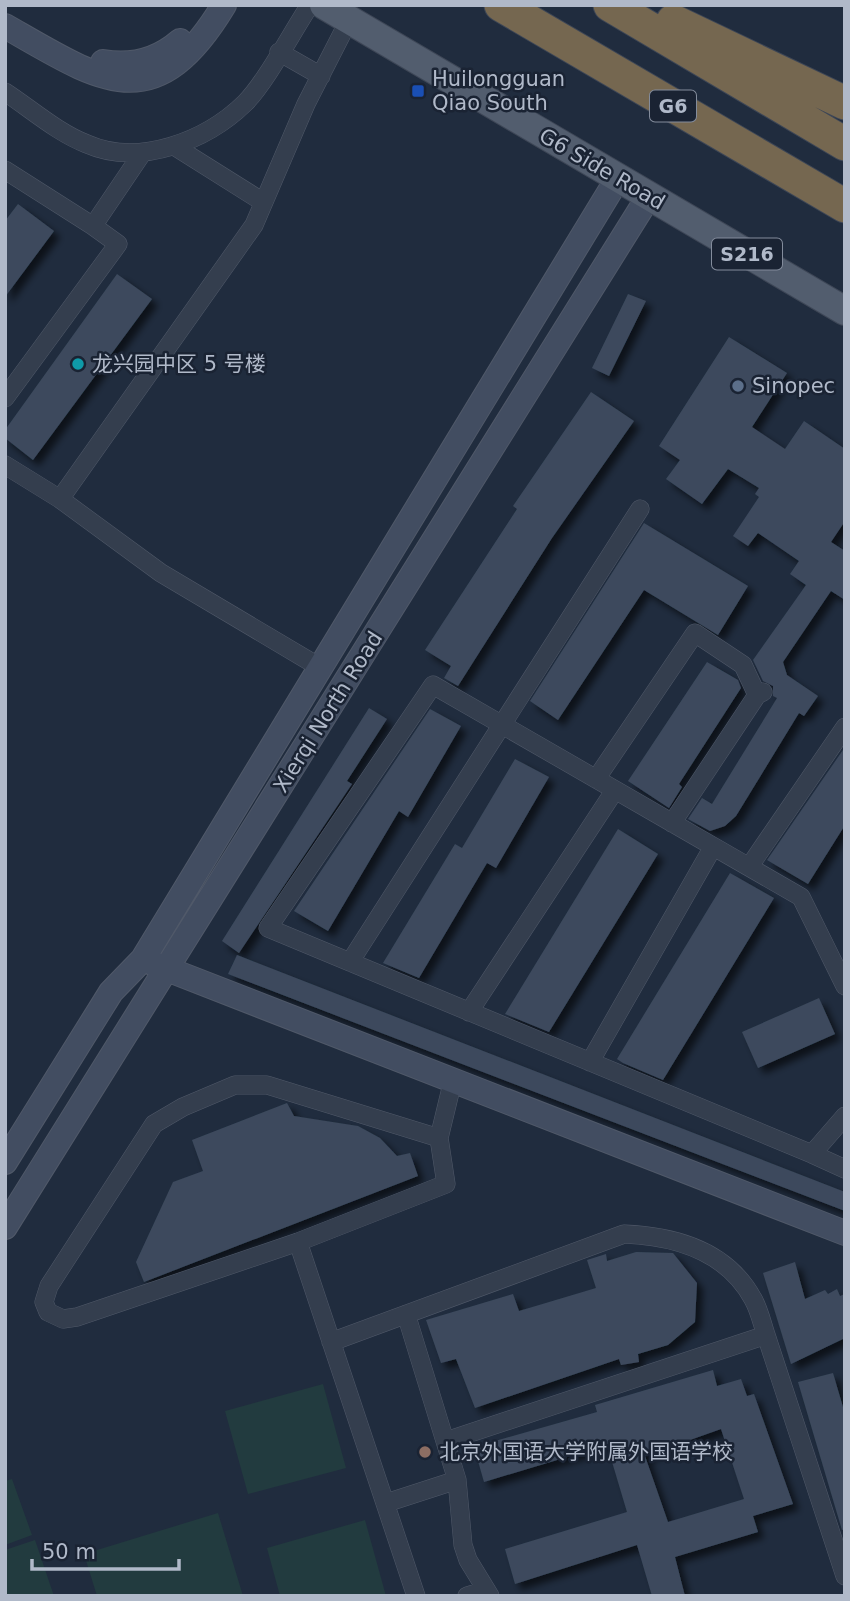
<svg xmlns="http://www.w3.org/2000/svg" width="850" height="1601" font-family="'DejaVu Sans','Noto Sans SC',sans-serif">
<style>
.green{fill:#223b3f}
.building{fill:#3c4a5d;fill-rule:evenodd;filter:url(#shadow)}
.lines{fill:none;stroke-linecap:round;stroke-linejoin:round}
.street-casing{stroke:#505969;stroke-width:19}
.secondary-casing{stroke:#505969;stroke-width:26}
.primary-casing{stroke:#3e4757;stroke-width:30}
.highway-casing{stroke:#3d4656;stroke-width:35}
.street{stroke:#343e4e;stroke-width:18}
.secondary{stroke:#424d61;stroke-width:24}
.primary{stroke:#525d6e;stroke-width:28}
.highway{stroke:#756750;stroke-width:33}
.transit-dot{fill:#1a4fb4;stroke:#1a2333;stroke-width:2.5}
.culture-dot{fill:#0f9aa8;stroke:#1a2333;stroke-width:2.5}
.service-dot{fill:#5c6f8a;stroke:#1a2333;stroke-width:2.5}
.education-dot{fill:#8d6e63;stroke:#1a2333;stroke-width:2.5}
.labels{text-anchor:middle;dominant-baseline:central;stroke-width:5;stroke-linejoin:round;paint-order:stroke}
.shield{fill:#1a2333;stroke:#838c9c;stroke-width:2}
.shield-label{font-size:19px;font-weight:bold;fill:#b0b9c9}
.poi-label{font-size:21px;fill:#b0b9c9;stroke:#1a2333;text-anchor:start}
.street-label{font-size:21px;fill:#b0b9c9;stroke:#1a2333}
</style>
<defs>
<filter id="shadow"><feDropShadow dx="6" dy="6" stdDeviation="3.5" flood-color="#0009"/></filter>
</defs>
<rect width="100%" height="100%" fill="#202c3e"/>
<!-- green -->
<path class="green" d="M323,1384L346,1468L248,1494L225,1411Z
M12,1479L32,1535L5,1545V1481Z
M218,1513L243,1596H97L84,1554Z
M365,1520L386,1596H280L267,1548Z
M35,1540L54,1596H5V1550Z"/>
<!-- building -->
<path class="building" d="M18,204L54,231L5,297V221Z
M117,274L152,299L33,460L5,438V430Z
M628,294L646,301L609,376L592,368Z
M729,337L787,373L752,427L785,449L804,421L845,449V521L831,542L845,551V600L831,591L783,662L787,675L818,696L804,716L799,713L736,816L725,826L710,831L688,819L702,798L712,804L777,698L773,696V686L763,681L753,660L806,585L790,574L799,561L758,533L748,546L733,536L759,497L755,494L759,488L728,469L702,504L666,479L680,460L659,446Z
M591,392L634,421L552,538L458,686L444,678L451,666L425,650L517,509L513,506Z
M644,523L748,586L718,635L644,590L558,720L530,701Z
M707,662L738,680L741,688L679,784L682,787L669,808L628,781Z
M369,708L387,719L347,781L352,784L239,953L222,941Z
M430,709L461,726L408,817L399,811L328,931L294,911Z
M845,747V825L808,884L767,860Z
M515,759L549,777L496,868L487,863L419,978L383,963L455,844L462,848Z
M618,829L658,854L549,1032L505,1014Z
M730,873L774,898L663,1080L623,1063L617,1059Z
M237,955L845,1192V1211L228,974Z
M819,998L835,1034L758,1068L742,1032Z
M287,1103L294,1116L358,1126L380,1138L397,1156L410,1153L418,1176L144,1282L136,1262L173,1182L203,1171L192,1140Z
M636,1252L673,1253L697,1283L695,1322L668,1345L638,1354L639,1362L621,1365L619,1359L475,1408L456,1359L441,1363L426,1320L513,1294L519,1311L596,1288L587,1260L606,1254L607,1261Z
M795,1262L805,1299L825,1290L828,1294L837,1289L840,1296L845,1294V1338L791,1364L763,1273Z
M713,1370L717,1386L741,1379L747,1396L754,1394L793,1504L753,1516L758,1532L675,1557L685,1596H652L637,1545L515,1584L505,1549L627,1512L607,1445L484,1482L474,1447L597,1412L595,1405ZM721,1429L744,1499L668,1522L645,1456Z
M833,1373L845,1414V1529L842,1530L798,1382Z"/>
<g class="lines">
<!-- street casing -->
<g class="street-casing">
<path id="street" d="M279,52L321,76
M5,92C31,109 58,133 87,144C139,167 206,141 245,103C266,82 292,32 310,5
M174,146L263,202
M5,170L93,226L143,152
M5,398L118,244L93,226
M5,465L60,499L161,573L321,668
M60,499L254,225L306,104L349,20
M596,779L695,633L743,665L757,695
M672,823L757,695L763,692
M749,867L845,727
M350,962L640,509
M845,986L801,897L433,685L268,928L812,1154L845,1116
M469,1012L615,790
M590,1062L713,847
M439,1138L267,1085H235L183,1107L154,1124L49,1286L44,1302L48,1312L63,1319L77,1317L298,1242L446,1184L439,1138L453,1080
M812,1154L845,1169
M298,1242L416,1596
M406,1314L457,1480L463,1545L468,1560L490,1596
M766,1335L845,1576
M331,1342L624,1234C675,1236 727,1251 753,1299C759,1309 762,1323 766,1335L446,1441
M386,1503L457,1480
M467,1596L486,1590"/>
</g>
<!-- secondary casing -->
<g class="secondary-casing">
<path id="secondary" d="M5,26C101,81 154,121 224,5
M103,62C132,67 158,60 180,41
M154,964L845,1233
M5,1162L111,992L143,959L618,178
M5,1227L649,196"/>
</g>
<!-- primary casing -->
<g class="primary-casing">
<path id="primary" d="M324,5L845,311"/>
</g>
<!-- highway casing -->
<g class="highway-casing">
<path id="highway" d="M501,5L845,206
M610,5L845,144
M673,21L845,103"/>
</g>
<!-- street -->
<use href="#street" class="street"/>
<!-- secondary -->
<use href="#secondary" class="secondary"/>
<!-- primary -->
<use href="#primary" class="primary"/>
<!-- highway -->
<use href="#highway" class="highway"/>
</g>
<!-- markers -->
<rect class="transit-dot" x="411" y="84" width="14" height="14" rx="3.5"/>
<circle class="culture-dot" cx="78" cy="364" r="7"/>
<circle class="service-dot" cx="738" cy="386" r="7"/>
<circle class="education-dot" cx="425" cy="1452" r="7"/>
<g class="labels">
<!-- shield labels -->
<g class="shield">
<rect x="650" y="90.5" width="46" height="31" rx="5"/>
<rect x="712" y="238.5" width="70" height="31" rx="5"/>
</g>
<g class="shield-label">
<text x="673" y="106">G6</text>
<text x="747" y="254">S216</text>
</g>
<!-- poi labels -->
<g class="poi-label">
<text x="432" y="79">Huilongguan<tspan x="432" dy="24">Qiao South</tspan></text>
<text x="92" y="364">龙兴园中区 5 号楼</text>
<text x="752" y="386">Sinopec</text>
<text x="439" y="1452">北京外国语大学附属外国语学校</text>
</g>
<!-- street labels -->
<g class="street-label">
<text transform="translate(602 169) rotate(30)">G6 Side Road</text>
<text transform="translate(328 712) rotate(-58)">Xierqi North Road</text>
</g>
</g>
<!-- border -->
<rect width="850" height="1601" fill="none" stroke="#b0b9c9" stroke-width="14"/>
<!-- scale -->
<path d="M32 1559v10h147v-10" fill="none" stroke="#b0b9c9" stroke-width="3.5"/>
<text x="42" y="1559" font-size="21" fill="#b0b9c9" stroke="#1a2333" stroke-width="5" paint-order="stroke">50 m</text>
</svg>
